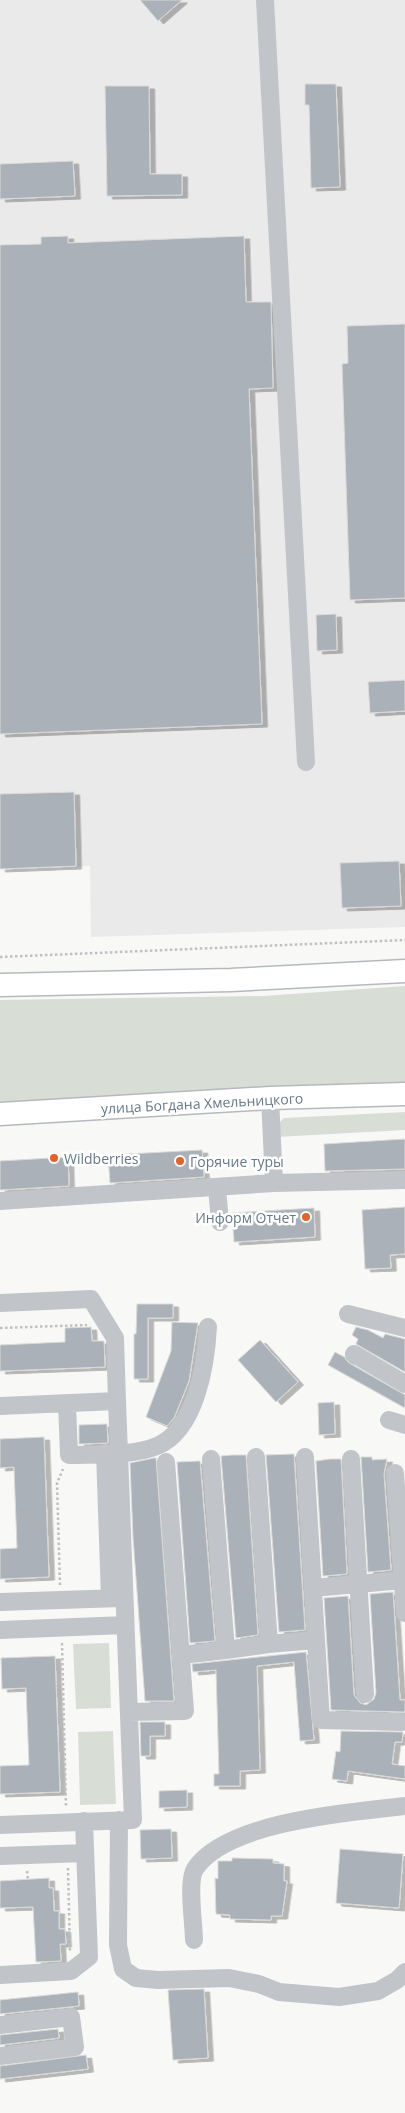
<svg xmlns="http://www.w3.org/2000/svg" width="405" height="2113" font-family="'Open Sans',sans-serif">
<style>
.built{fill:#e9eae9}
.green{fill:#d8ded5}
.building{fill:#aab1b8;stroke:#dadad8;filter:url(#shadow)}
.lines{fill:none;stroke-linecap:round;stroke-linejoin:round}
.major-casing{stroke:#b5b9be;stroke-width:25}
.path{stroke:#bec0c3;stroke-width:2.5;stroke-dasharray:2.5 2.5;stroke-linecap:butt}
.minor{stroke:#c1c5ca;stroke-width:18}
.major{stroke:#fff;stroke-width:22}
.poi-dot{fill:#e5622a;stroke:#fff;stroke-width:2}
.labels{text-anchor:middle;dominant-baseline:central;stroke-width:5;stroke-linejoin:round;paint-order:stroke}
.street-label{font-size:14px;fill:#677787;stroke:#fff}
.poi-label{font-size:14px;fill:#677787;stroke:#fff;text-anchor:start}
</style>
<defs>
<filter id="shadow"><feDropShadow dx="5.5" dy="3" stdDeviation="0" flood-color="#0004"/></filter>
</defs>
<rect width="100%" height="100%" fill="#f8f9f6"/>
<!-- built -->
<path class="built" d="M0,0H405V927L91,937L90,866L0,869Z"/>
<!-- green -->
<path class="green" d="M405,986V1084L0,1107V1000L263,996Z
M405,1112V1130L277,1137L279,1123L284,1118Z
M109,1643L111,1708L76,1709L73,1644Z
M113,1731L116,1804L80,1805L78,1732Z"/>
<!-- building -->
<path class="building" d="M140,0H182L158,21Z
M305,84H336L340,187L311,188L309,105H305Z
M105,86H149L150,174H182V195L107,196Z
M73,161L75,196L0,199V164Z
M68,236V243L244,236L246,302H271L273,388L249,389L262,724L0,734V245L41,244V237Z
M405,324V598L350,600L342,364L348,363L347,326Z
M336,614L337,650L317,651L316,615Z
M405,680V711L370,713L368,682Z
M74,792L76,866L0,869V794Z
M399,861L401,906L342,908L340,863Z
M405,1139V1169L325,1171L324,1144Z
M202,1150L204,1177L110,1183L108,1155Z
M68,1157L69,1186L0,1190V1161Z
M405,1207V1254L390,1255L391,1268L365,1269L362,1210Z
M314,1208L315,1237L234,1242L232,1213Z
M137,1304H173V1318H148V1379H134V1334H136Z
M172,1322L198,1323L189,1381L174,1418L167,1426L146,1417L171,1351Z
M91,1327L92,1341H104L105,1367L0,1371V1345L65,1342V1328Z
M356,1327L368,1330L383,1338L385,1334L405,1339V1372L356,1344L358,1339L352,1335Z
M260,1340L298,1382L276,1402L238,1360Z
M335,1352L344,1357L349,1363L405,1395V1408L328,1365Z
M334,1402L335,1434L319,1435L318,1403Z
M107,1424L108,1443L79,1444V1425Z
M44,1437L49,1577L0,1579V1549L17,1548L14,1467L0,1468V1439Z
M294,1454L305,1630L279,1632L266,1455Z
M233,1455H246L258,1635L236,1638L221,1456Z
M361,1457H372V1460L387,1459L384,1474L391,1570L368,1572Z
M154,1458H156L174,1701H145L133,1537L130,1463Z
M330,1459H341L347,1574L323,1576L316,1461Z
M200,1461L215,1641L190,1643L177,1462Z
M393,1592L400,1700H405V1712L331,1710L324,1598L348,1596L354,1695L360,1703L366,1705L374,1699L376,1693L370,1594Z
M306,1652L314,1740L300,1741L294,1662L257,1666L260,1770L240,1771V1786H214V1774H219L216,1670L193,1672L192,1664Z
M55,1656L60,1792L0,1794V1766L29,1765L26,1688L2,1689L1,1658Z
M140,1722H165V1736H150V1756H141Z
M341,1731L403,1732L402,1742H395L392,1764L405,1766V1779L348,1771L347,1781L332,1779L336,1751L340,1752Z
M187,1790V1807L159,1808V1791Z
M171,1829L172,1858L141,1859L140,1830Z
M340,1849L403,1854L399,1908L336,1903Z
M232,1858L273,1859V1863L284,1864V1881H287L282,1916H271V1920L230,1919V1915L216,1914L215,1878L218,1879V1861H232Z
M49,1878V1888H53L54,1911H59V1929H65L66,1944H60L61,1961L36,1962L33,1907L0,1908V1881Z
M204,1989L208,2058L173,2060L168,1990Z
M78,1992L79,2006L0,2014V2000Z
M58,2029L59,2038L0,2045V2035Z
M86,2055L88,2069L0,2079V2066Z"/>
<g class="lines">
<!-- major casing -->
<g class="major-casing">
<path id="major" d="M0,985L231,980L405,971
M0,1114L270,1098L405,1094"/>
</g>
<!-- path -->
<path class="path" d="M0,957L405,940
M0,1328L87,1325
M60,1585L57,1483L63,1469
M62,1643L66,1807
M68,1868L70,1952
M27,1871L28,1879"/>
<!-- minor -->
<path class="minor" d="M265,0L306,762
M270,1098L274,1183
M217,1188L220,1222
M0,1201L274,1183L405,1180
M0,1303L91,1299L115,1338L117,1401
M348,1314L405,1328
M354,1354L405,1384
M67,1403L69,1455C95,1454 133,1456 157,1446C196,1430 206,1364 208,1327
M0,1406L117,1401L133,1820L0,1825
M389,1420L405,1425
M105,1453L110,1598
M351,1459L365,1694
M395,1473L405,1613
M313,1588L403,1580
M0,1602L121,1598
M0,1630L125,1625
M316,1640L321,1720L402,1722
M269,1644L316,1640L305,1457
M226,1650L269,1644L256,1457
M181,1655L226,1650L211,1459
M129,1712L185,1711L166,1462
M119,1820L118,1945L123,1969L136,1978L158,1980L229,1978L259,1984L279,1992L339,1997L378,1991L397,1980L405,1972
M0,1856L85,1853
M194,1940C194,1925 187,1881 195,1869C226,1821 353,1812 405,1806
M0,1975L71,1971L89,1957L84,1821
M0,2025L71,2017L75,2047L0,2056"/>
<!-- major -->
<use href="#major" class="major"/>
</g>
<!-- markers -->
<g class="poi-dot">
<circle cx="54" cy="1158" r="5"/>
<circle cx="180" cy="1161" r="5"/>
<circle cx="306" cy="1217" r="5"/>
</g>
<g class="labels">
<!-- street labels -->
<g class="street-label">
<text transform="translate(202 1103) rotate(-3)">улица Богдана Хмельницкого</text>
</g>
<!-- poi labels -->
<g class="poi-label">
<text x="64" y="1158">Wildberries</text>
<text x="190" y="1161">Горячие туры</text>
<text x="296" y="1217" text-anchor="end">Информ Отчет</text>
</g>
</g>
</svg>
